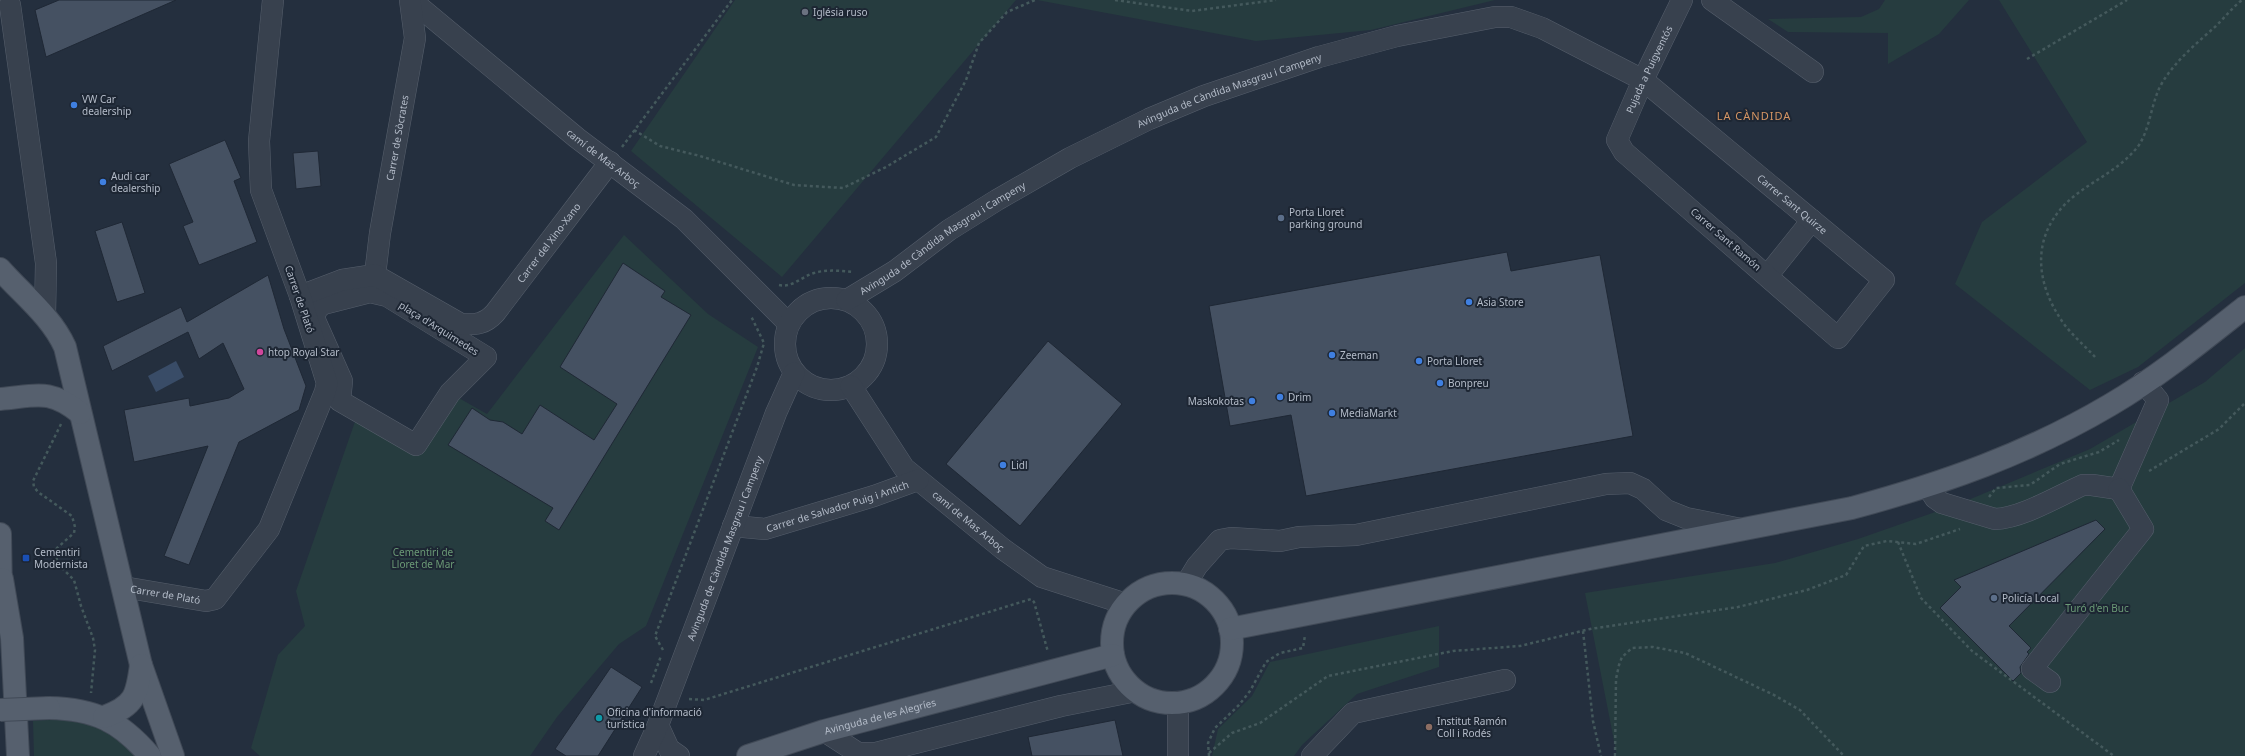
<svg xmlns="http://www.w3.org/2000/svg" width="2245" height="756" font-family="'Noto Sans',sans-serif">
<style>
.green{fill:#263c3f}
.water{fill:#394c67}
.building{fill:#455162;stroke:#1f2835}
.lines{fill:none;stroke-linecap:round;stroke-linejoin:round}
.minor-casing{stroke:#565f6c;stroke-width:22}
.major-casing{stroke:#414a57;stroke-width:24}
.path{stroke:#44595c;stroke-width:2.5;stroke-dasharray:3 3;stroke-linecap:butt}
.minor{stroke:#38414e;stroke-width:21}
.major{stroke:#56606e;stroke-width:22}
.major-bridge-casing{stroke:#414a57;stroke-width:24;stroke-linecap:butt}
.major-bridge{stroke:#56606e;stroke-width:22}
.worship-dot{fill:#6b7280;stroke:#1d2633;stroke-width:1.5}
.shop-dot{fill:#3f7fe0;stroke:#1d2633;stroke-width:1.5}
.service-dot{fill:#5c6f8a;stroke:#1d2633;stroke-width:1.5}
.hotel-dot{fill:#d1479c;stroke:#1d2633;stroke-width:1.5}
.transit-dot{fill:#1a4fb4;stroke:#1d2633;stroke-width:1.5}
.culture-dot{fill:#0f9aa8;stroke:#1d2633;stroke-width:1.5}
.education-dot{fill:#8d6e63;stroke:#1d2633;stroke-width:1.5}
.labels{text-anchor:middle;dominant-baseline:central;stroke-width:4;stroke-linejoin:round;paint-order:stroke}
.poi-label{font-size:10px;fill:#b4bcc9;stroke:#1d2633;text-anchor:start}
.street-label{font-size:10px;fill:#b4bcc9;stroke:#1d2633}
.park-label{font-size:10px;fill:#6b9a76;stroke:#1d2633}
.neighbourhood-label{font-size:11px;letter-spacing:1px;fill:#d59563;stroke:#1d2633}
</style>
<rect width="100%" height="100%" fill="#242f3e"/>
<!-- green -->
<path class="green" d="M735,0H1016L782,277L631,151Z
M1037,0H1495L1371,30L1256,41Z
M1885,0H1969L1939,34L1888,64V33L1788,32L1768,19L1861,17L1879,9Z
M1999,0H2245V283L2138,367L2090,390L1955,284L1982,222L2087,142Z
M624,235L708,314L758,347L646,626L619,644L557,717L530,756H260L251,748L278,655L305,626L296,591L358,413L416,445L450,393L487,414Z
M2245,348V756H1617L1585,593L1775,563L1858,539L1961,503L2090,449L2205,382Z
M1439,626V667L1357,694L1302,745L1294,756H1212L1218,729L1252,696L1270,662Z
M61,719L90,721L143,756H34L33,721Z"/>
<!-- water -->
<path class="water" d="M176,361L184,377L156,392L148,376Z"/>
<!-- building -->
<path class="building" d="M59,0H176L46,57L35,10Z
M225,140L241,178L234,181L257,242L199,265L183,226L193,222L169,164Z
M318,151L321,186L296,189L293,153Z
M122,222L145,293L117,302L95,231Z
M1507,252L1511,271L1600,255L1633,436L1306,496L1291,415L1230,426L1209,306Z
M623,263L665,291L661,297L691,315L559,530L545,521L553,508L448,445L472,408L490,420L503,422L522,434L540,405L594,440L617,404L560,367Z
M268,275L284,329L306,386L299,410L239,442L189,565L164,556L208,446L134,462L124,410L189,398L190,406L229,398L244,389L223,343L199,359L188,332L112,371L103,346L181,307L187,322Z
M1048,341L1122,404L1020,526L946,464Z
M2096,520L2105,529L2009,626L2031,648L2027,652L2029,654L2020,667L2021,673L2013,681L1940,608L1961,587L1954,580Z
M611,667L642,687L598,756H566L555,749Z
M1115,720L1123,756H1032L1028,737Z"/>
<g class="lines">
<!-- minor casing -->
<g class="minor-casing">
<g id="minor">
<path id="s1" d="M411,0L577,138L684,219L789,324"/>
<path d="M1712,0L1813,72"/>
<path d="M10,5L46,263L45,316"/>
<path id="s2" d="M375,275L380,233L415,38L410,0"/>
<path d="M1768,275L1812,220"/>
<path d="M370,292L387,296L486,357L450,393L416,445L340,401L342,381L314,318L317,309L323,304Z"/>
<path id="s3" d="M300,296L342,280L375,275L461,324C476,325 485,324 495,313L610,162"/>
<circle cx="831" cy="344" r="46"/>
<path id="s4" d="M847,300L895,271L949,230L997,200L1070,158L1149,119L1204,96L1319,57L1397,36L1495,17H1511L1542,28L1643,80L1884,280L1838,338L1624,152L1617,140L1643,80L1682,0"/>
<path id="s5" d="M851,386L904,468L1003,549L1042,577L1126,604"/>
<path d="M1928,487L1935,498L1942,503L1995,519C2022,518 2058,496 2083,485H2092L2119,489L2158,400L2143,382"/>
<path id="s6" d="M733,526L765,529L874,496L918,480"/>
<path d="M1186,584L1197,566L1220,540L1231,538L1280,541L1299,537L1356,535L1606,484L1630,483L1643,489L1666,510L1686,518L1741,529"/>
<path id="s7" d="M123,587L206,601L215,599L269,529L325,392L327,383L300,296L261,190L259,141L273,0"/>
<path d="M2050,682L2032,669L2143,529L2119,489"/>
<path d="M1178,702V756"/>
<path d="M658,725L669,749L679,756"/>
<path d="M824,731L858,753H876L1061,706L1136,691"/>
<path id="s8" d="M644,756L658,725L776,413L794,373"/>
<path d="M1312,756L1353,713L1505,680"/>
</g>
</g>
<!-- major casing -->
<g class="major-casing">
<g id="major">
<path d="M0,269C23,295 51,316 65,347L141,665L173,756"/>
<path d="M0,399C36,396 49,388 80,413"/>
<path d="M0,534L1,594"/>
<path d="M2,579L12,638L18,756"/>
<circle cx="1172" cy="643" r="60"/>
<path d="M1230,629L1852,508C1944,483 2027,454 2110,405C2158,377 2202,341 2245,307"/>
<path d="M49,708C95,709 120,721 150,756"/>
<path d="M104,717C135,706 137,695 141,665"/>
<path id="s9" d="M748,756L824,731L1113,655"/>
</g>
</g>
<!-- path -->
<path class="path" d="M1115,0L1192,11L1276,0
M2027,59L2127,0
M634,130L660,146L700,156L794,185L843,188L886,167L936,137L966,80L979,43L1007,12L1035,0
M622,147L732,0
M779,285C792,288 801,277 814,273C827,269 841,271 854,272
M2095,357C2085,346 2073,336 2064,324C2034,282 2030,233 2073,197C2095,179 2121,169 2139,145C2151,126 2151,102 2162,83C2175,61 2198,42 2216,26C2225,17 2232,8 2242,0
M61,424L33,481L34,487L38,492L72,516L75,527L74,533L57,548L55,552L58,564L74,580L81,606L93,638L95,650L91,693
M2149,471L2219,429L2245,403
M1989,497L1996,488L2030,485L2060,464L2099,452L2119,440
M1898,542L1921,598L1972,651L2114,756
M1583,631L1593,721L1601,756
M663,650L655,636L757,367L764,343L751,316
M651,683L661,656
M689,699L704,700L1031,599L1034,602L1048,652
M1209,753L1232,733L1260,723L1328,676L1453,651L1520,646L1590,629L1738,607L1807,590L1846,575L1864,546L1887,541L1916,544L1960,529
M1209,756L1208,743L1215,728L1239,705L1250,691L1266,662L1280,653L1303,648L1305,635
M1615,756L1616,679L1619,665L1622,657L1632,648L1653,647L1685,653L1774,695L1800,710L1844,756"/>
<!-- minor -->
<use href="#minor" class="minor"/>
<!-- major -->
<use href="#major" class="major"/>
<!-- major-bridge casing -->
<g class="major-bridge-casing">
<path id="major-bridge" d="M0,710L49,708"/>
</g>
<!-- major-bridge -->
<use href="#major-bridge" class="major-bridge"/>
</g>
<!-- markers -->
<circle class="worship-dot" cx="805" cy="12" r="4"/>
<g class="shop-dot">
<circle cx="74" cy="105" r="4"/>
<circle cx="103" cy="182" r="4"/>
<circle cx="1469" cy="302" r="4"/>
<circle cx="1332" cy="355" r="4"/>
<circle cx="1419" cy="361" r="4"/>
<circle cx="1440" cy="383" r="4"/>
<circle cx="1280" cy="397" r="4"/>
<circle cx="1252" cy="401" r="4"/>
<circle cx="1332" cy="413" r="4"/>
<circle cx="1003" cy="465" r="4"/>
</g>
<g class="service-dot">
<circle cx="1281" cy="218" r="4"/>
<circle cx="1994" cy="598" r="4"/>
</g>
<circle class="hotel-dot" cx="260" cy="352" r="4"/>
<rect class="transit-dot" x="22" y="554" width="8" height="8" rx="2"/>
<circle class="culture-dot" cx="599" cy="718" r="4"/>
<circle class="education-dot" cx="1429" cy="727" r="4"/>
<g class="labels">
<!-- poi labels -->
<g class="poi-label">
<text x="813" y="12">Iglésia ruso</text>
<text x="82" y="99">VW Car<tspan x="82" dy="12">dealership</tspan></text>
<text x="111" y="176">Audi car<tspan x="111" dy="12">dealership</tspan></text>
<text x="1289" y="212">Porta Lloret<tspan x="1289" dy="12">parking ground</tspan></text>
<text x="1477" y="302">Asia Store</text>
<text x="268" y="352">htop Royal Star</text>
<text x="1340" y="355">Zeeman</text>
<text x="1427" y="361">Porta Lloret</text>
<text x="1448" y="383">Bonpreu</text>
<text x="1288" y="397">Drim</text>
<text x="1244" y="401" text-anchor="end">Maskokotas</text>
<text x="1340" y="413">MediaMarkt</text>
<text x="1011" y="465">Lidl</text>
<text x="34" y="552">Cementiri<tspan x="34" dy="12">Modernista</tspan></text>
<text x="2002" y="598">Policía Local</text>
<text x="607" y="712">Oficina d'informació<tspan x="607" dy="12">turística</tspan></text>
<text x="1437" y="721">Institut Ramón<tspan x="1437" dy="12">Coll i Rodés</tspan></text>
</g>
<!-- street labels -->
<g class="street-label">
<text stroke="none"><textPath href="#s4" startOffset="1639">Pujada a Puigventós</textPath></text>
<text stroke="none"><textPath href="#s4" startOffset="438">Avinguda de Càndida Masgrau i Campeny</textPath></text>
<text stroke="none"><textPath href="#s2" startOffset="139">Carrer de Sòcrates</textPath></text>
<text stroke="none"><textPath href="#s1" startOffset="249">camí de Mas Arboç</textPath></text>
<text stroke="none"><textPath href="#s4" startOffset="1071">Carrer Sant Quirze</textPath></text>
<text stroke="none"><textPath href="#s4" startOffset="114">Avinguda de Càndida Masgrau i Campeny</textPath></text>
<text transform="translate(1726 239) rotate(41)">Carrer Sant Ramón</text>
<text stroke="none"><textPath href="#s3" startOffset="303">Carrer del Xino-Xano</textPath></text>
<text transform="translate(300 299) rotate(71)">Carrer de Plató</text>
<text transform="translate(439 328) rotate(32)">plaça d'Arquimedes</text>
<text stroke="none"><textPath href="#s6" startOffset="108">Carrer de Salvador Puig i Antich</textPath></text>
<text stroke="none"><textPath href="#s5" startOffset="181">camí de Mas Arboç</textPath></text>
<text stroke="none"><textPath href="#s8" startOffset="223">Avinguda de Càndida Masgrau i Campeny</textPath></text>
<text stroke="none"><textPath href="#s7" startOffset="43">Carrer de Plató</textPath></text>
<text stroke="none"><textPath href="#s9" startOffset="138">Avinguda de les Alegríes</textPath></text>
</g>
<!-- park labels -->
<g class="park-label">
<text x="423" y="552">Cementiri de<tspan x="423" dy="12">Lloret de Mar</tspan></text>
<text x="2097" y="608">Turó d'en Buc</text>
</g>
<!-- neighbourhood labels -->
<g class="neighbourhood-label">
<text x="1754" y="115">LA CÀNDIDA</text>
</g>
</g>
</svg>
